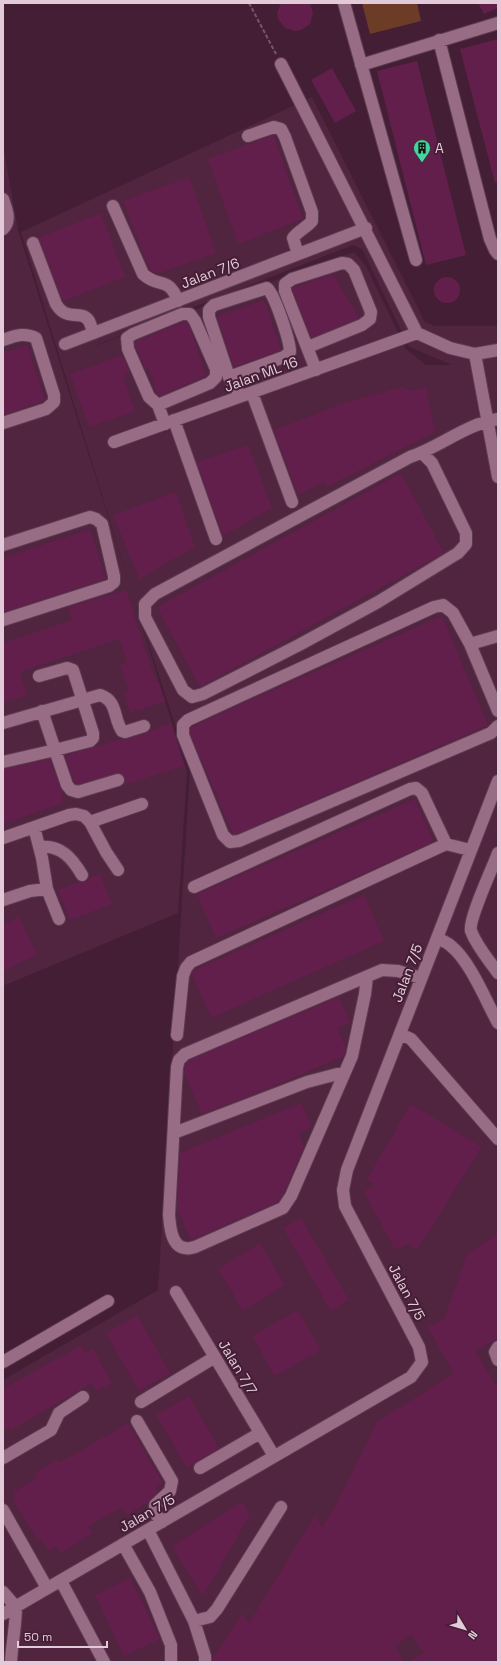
<svg xmlns="http://www.w3.org/2000/svg" width="501" height="1665" font-family="'Space Grotesk',sans-serif">
<style>
.built{fill:#512440;fill-rule:evenodd}
.green{fill:#6c3c26}
.building{fill:#631f4b}
.lines{fill:none;stroke-linecap:round;stroke-linejoin:round}
.minor-casing{stroke:#5c3c51;stroke-width:14}
.path{stroke:#77556a;stroke-width:2;stroke-dasharray:4 2;stroke-linecap:butt}
.minor{stroke:#996c85;stroke-width:12}
.labels{text-anchor:middle;dominant-baseline:central;stroke-width:4;stroke-linejoin:round;paint-order:stroke}
.poi-label{font-size:14px;fill:#e3cad8;stroke:#441e35;text-anchor:start}
.street-label{font-size:14px;fill:#e3cad8;stroke:#441e35}
</style>
<rect width="100%" height="100%" fill="#441e35"/>
<!-- built -->
<path class="built" d="M312,97L425,322L435,326H498V1662H3V1380L158,1290L190,770L132,594L187,771L178,913L3,986V144L18,230L130,586L21,232ZM353,245L362,249L409,347L452,365H426L406,349L366,266L354,252L86,349Z"/>
<!-- green -->
<path class="green" d="M362,3H417L421,21L370,34Z"/>
<!-- building -->
<path class="building" d="M281,3H310L313,13L310,24L301,30L295,31L285,28L278,19L277,13Z
M478,3H498V8L484,14Z
M498,39V182L495,183L460,49Z
M417,61L466,255L426,265L377,71Z
M332,68L356,111L335,123L311,80Z
M273,135L303,219L238,244L208,159Z
M189,177L216,253L157,274L149,269L123,201Z
M101,213L125,277L63,301L38,238Z
M333,274L358,317L357,319L311,338L292,288Z
M434 290a13 13 0 1 1 26 0a13 13 0 1 1-26 0Z
M264,300L281,350L234,367L217,316Z
M183,322H186L190,327L206,376L159,396L157,394L148,367L145,368L135,347V342Z
M27,345L45,400L3,415V353Z
M122,355L130,373L123,376L135,411L89,427L70,374Z
M402,387L412,391L426,387L435,432L327,487L325,481L298,495L274,430L341,404Z
M248,445L272,508L223,536L197,462Z
M401,473L444,553L200,687L157,607Z
M176,492L195,547L139,579L113,515Z
M90,529L106,579L3,612V558Z
M126,590L156,682L158,681L165,701L130,713L124,693L129,691L120,664L127,662L119,639L20,672L27,695L3,703V643L72,620L68,607Z
M442,616L488,725L237,834H233L190,734V728L232,708Z
M171,723L184,766L126,784L125,777L119,773L78,784L74,781L65,756L121,739H127Z
M50,759L60,787L64,793L61,794L63,803L3,824V769Z
M415,799L433,842L345,882L216,938L197,894Z
M100,874L112,904L70,920L58,890L79,882H86L89,878Z
M364,895L384,941L211,1018L192,974L194,970Z
M19,917L37,954L3,971V925Z
M339,997L350,1023L337,1028L346,1048L344,1056L272,1087L202,1114L184,1072L186,1064L189,1060Z
M301,1103L312,1127L298,1133L304,1147L284,1192L278,1202L191,1240L177,1208L180,1153Z
M411,1104L482,1147L416,1251L408,1244L395,1250L364,1192L375,1184L367,1179Z
M301,1218L349,1300L331,1311L283,1228Z
M498,1234V1338L475,1352L498,1387V1662H408L424,1653L411,1635L395,1646L404,1662H212V1659L242,1613L249,1623L315,1515L322,1527L338,1501L377,1422L454,1373L427,1327L444,1319L467,1254Z
M260,1243L285,1285L243,1311L218,1269Z
M298,1310L321,1350L275,1376L252,1336Z
M137,1315L170,1373L139,1391L106,1333Z
M81,1345L85,1353L93,1349L112,1383L97,1391L92,1383L11,1430L9,1427L3,1430V1389Z
M189,1396L219,1448L187,1468L156,1415Z
M128,1423L163,1483L156,1488L158,1492L148,1502L127,1515L122,1507L89,1526L93,1533L61,1553L57,1546L49,1551L41,1539L38,1540L12,1498L15,1496L14,1492L37,1477L35,1473L57,1459L59,1462L64,1460Z
M242,1502L250,1515L203,1596L172,1546Z
M130,1578L160,1639L124,1656L95,1595Z"/>
<g class="lines">
<!-- minor casing -->
<g class="minor-casing">
<path id="minor" d="M344,3L416,260
M439,40L490,239L495,250L498,254
M281,64L417,333L450,348L475,354L498,350
M361,65L498,23
M248,136L274,127L281,129L285,137L312,212V221C306,228 298,231 293,238L298,254
M3,199C6,208 12,221 3,229
M113,206L143,274C159,289 168,275 178,301
M33,243L56,304C59,309 63,313 68,314C76,316 84,313 89,321C91,325 92,330 94,333
M3,340C15,336 24,332 36,338L54,395V402L46,409L3,423
M65,344L366,228
M308,347L362,325L370,319L371,312L354,270L348,264L342,263L292,279L285,284V291L316,370
M475,354L498,477
M229,377L284,357L290,352C290,341 275,295 267,288L214,305L209,310V317L229,377L241,396
M252,393L292,502
M158,405L210,383L216,377V369L195,321L190,314H182L133,334L127,338L128,349L149,397L158,405L165,424
M174,420L216,539
M114,442L417,333
M422,453L432,463L466,533V544L458,553L378,602L299,645L203,694L192,697L183,690L145,617V604L155,594L410,457C440,447 466,424 498,419
M3,545L90,517L96,519L102,524L114,576V582L109,586L3,620
M498,636L470,644L453,613L443,605L434,607L188,720L183,725V735L223,835L230,842L239,841L491,733L498,726
M470,644L498,711
M39,676L67,668L73,670L93,733V738L90,741L55,750L67,785L71,790L78,792L118,780
M3,723L100,695C118,701 113,718 122,731L125,732L144,726
M3,762L55,750L42,711
M90,822L142,804
M34,827L42,858L47,889L59,919
M3,838L69,815L76,814L84,816L90,822L106,852L118,870
M40,847C61,845 72,858 82,875
M498,853C493,867 468,920 471,931C477,947 489,960 498,973
M194,887L410,789L416,788L422,793L446,844
M3,900L30,891L47,889
M437,938C441,940 447,942 451,946C470,961 486,1001 498,1023
M367,977L365,994L352,1056L291,1196L283,1208L195,1247C192,1248 187,1249 185,1248C171,1246 170,1226 169,1215L177,1067L179,1060L185,1054L382,970L398,971L421,978
M400,1034L411,1039L498,1139
M177,1035L183,976L186,968L191,962L446,844L470,850
M174,1133L307,1082L345,1072
M176,1292L274,1456
M498,1347L495,1352L498,1360
M3,1362L108,1301
M141,1402L215,1357
M137,1421L172,1481L170,1491L155,1505V1513L162,1522
M3,1458L51,1430L59,1413L83,1397
M200,1468L260,1433
M3,1510L47,1588
M148,1530L194,1621L205,1656V1662
M123,1544L150,1592L171,1645V1662
M61,1581L104,1662
M3,1592L16,1607C16,1625 12,1643 11,1662
M3,1614L411,1377L422,1362L419,1347L345,1206L343,1190L347,1170L498,781
M194,1621L210,1617L217,1609L281,1507"/>
</g>
<!-- path -->
<path class="path" d="M249,3L276,54"/>
<!-- minor -->
<use href="#minor" class="minor"/>
</g>
<!-- icons -->
<defs>
<g id="building-pin" transform="scale(0.9)"><path d="M0 17L-7.5 6A9.5 9.5 0 1 1 7.5 6Z" fill="#45d49f" stroke="#441e35"/><path d="M-4-6H4V6H1V3H-1V6H-4ZM-2.5-4.3h1.7v1.8h-1.7ZM.8-4.3h1.7v1.8H.8ZM-2.5-1h1.7V.8h-1.7ZM.8-1h1.7V.8H.8Z" fill="#111"/></g>
</defs>
<g fill-rule="evenodd">
<use href="#building-pin" x="422" y="148"/>
</g>
<g class="labels">
<!-- poi labels -->
<g class="poi-label">
<text x="435" y="148">A</text>
</g>
<!-- street labels -->
<g class="street-label">
<text transform="translate(210 273) rotate(-21)">Jalan 7/6</text>
<text transform="translate(261 374) rotate(-20)">Jalan ML 16</text>
<text transform="translate(407 973) rotate(-69)">Jalan 7/5</text>
<text transform="translate(407 1292) rotate(62)">Jalan 7/5</text>
<text transform="translate(238 1367) rotate(59)">Jalan 7/7</text>
<text transform="translate(147 1513) rotate(-30)">Jalan 7/5</text>
</g>
</g>
<!-- border -->
<rect width="501" height="1665" fill="none" stroke="#e3cad8" stroke-width="8"/>
<!-- north arrow -->
<g transform="translate(465 1629) rotate(128)" stroke="#441e35" stroke-width="3" paint-order="stroke">
<path d="M0-3L7 15L0 10L-7 15Z" fill="#e3cad8"/>
<text y="-6" font-size="11" font-weight="bold" text-anchor="middle" fill="#e3cad8">N</text>
</g>
<!-- scale -->
<path d="M18 1641v6h89v-6" fill="none" stroke="#e3cad8" stroke-width="2"/>
<text x="24" y="1641" font-size="12" fill="#e3cad8" stroke="#441e35" stroke-width="3" paint-order="stroke">50 m</text>
</svg>
